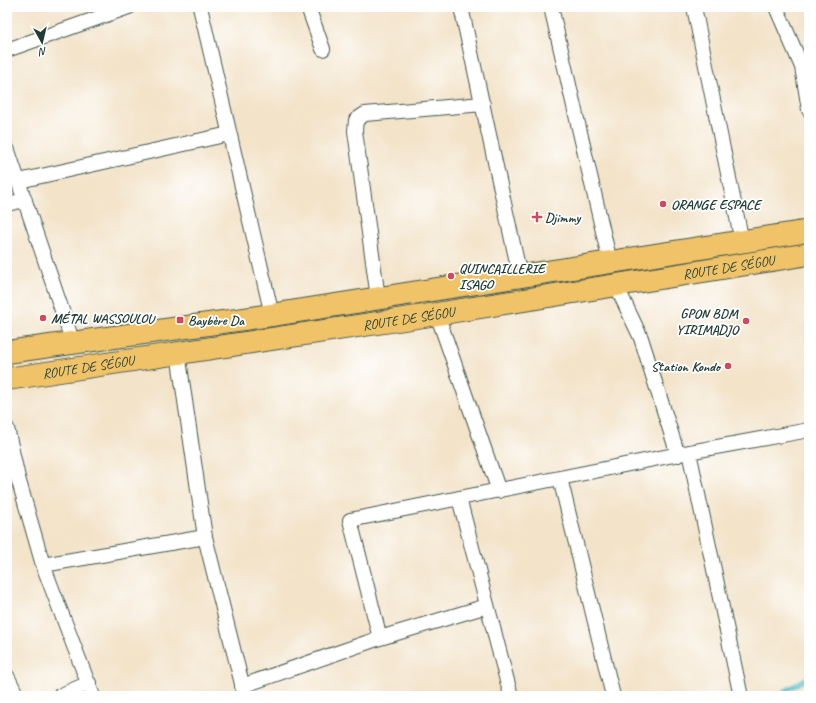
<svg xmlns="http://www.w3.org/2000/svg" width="816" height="703" font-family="Caveat,sans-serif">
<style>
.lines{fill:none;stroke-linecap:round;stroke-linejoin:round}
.stream{stroke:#40b1b9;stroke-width:5}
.minor-casing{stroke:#3f564a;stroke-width:16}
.trunk-casing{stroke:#3f564a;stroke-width:24}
.minor{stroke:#fff;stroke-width:14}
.trunk{stroke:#f1c369;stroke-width:22}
.poi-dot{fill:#d1495b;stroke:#fff;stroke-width:1.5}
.labels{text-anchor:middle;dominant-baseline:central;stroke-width:3.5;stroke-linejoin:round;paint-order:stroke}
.poi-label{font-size:14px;font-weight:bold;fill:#1f3d34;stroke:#fff;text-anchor:start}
.street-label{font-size:14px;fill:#1f3d34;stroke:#fff}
</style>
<rect width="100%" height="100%" fill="#fff"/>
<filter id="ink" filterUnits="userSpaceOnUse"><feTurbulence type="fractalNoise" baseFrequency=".025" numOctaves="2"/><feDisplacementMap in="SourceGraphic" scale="8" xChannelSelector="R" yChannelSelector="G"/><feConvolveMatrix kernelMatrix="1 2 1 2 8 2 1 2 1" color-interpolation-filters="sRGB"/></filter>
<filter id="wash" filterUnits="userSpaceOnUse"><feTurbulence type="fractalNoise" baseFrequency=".012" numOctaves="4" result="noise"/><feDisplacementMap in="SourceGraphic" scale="16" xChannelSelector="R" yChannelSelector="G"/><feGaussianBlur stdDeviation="0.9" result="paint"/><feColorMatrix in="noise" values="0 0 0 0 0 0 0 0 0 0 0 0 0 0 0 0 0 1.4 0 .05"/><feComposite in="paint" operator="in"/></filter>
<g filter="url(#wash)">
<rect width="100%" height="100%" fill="#f3e3c9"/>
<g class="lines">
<!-- stream -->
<path class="stream" d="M777,696L809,677"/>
</g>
</g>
<g filter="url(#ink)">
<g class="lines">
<!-- minor casing -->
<g class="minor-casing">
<path id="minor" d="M200,7L272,315
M308,7L323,49
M461,7L520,276
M551,7L610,262
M694,7L742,242
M776,7L802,67L809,110
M7,50L129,7
M7,148L73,343
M19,181L229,134
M7,204L25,200
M616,285L641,338L678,455
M378,298L355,131L356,120L365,114L483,104
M437,314L499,491
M178,353L205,537L245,696
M7,428L18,478L43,565L93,696
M689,452L740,692
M560,478L613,696
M459,498L511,696
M43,565L205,537
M380,638L350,520L689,452L809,430
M7,676L17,696
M242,686L380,638L487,606
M59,696L89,683"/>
</g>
<!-- trunk casing -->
<g class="trunk-casing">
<g id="trunk">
<path d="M7,352L272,315L809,231"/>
<path id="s1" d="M7,379L437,314L809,254"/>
</g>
</g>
<!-- minor -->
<use href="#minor" class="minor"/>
<!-- trunk -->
<use href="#trunk" class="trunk"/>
</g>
</g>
<!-- markers -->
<g class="poi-dot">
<circle cx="663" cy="204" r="4"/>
<path d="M535 211h4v4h4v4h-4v4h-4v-4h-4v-4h4z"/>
<circle cx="451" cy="276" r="4"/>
<circle cx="43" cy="318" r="4"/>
<rect x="176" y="316" width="8" height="8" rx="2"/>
<circle cx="746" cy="321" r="4"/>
<circle cx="728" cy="366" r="4"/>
</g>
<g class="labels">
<!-- poi labels -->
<g class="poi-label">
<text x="671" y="204">ORANGE ESPACE</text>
<text x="545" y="217">Djimmy</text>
<text x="459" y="268">QUINCAILLERIE<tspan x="459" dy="16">ISAGO</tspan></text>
<text x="738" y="313" text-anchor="end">GPON BDM<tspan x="738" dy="16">YIRIMADJO</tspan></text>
<text x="51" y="318">MÉTAL WASSOULOU</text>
<text x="188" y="320">Baybère Da</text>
<text x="720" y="366" text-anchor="end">Station Kondo</text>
</g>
<!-- street labels -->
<g class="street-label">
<text stroke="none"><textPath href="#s1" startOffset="730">ROUTE DE SÉGOU</textPath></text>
<text stroke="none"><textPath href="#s1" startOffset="406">ROUTE DE SÉGOU</textPath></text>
<text stroke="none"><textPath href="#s1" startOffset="82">ROUTE DE SÉGOU</textPath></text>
</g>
</g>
<!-- margin -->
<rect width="816" height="703" fill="none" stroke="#fff" stroke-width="24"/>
<!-- north arrow -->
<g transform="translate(42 42) rotate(172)" stroke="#ffffff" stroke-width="3" paint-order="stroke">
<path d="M0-3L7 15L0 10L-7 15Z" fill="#1f3d34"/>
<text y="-6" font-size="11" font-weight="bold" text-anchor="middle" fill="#1f3d34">N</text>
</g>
</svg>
